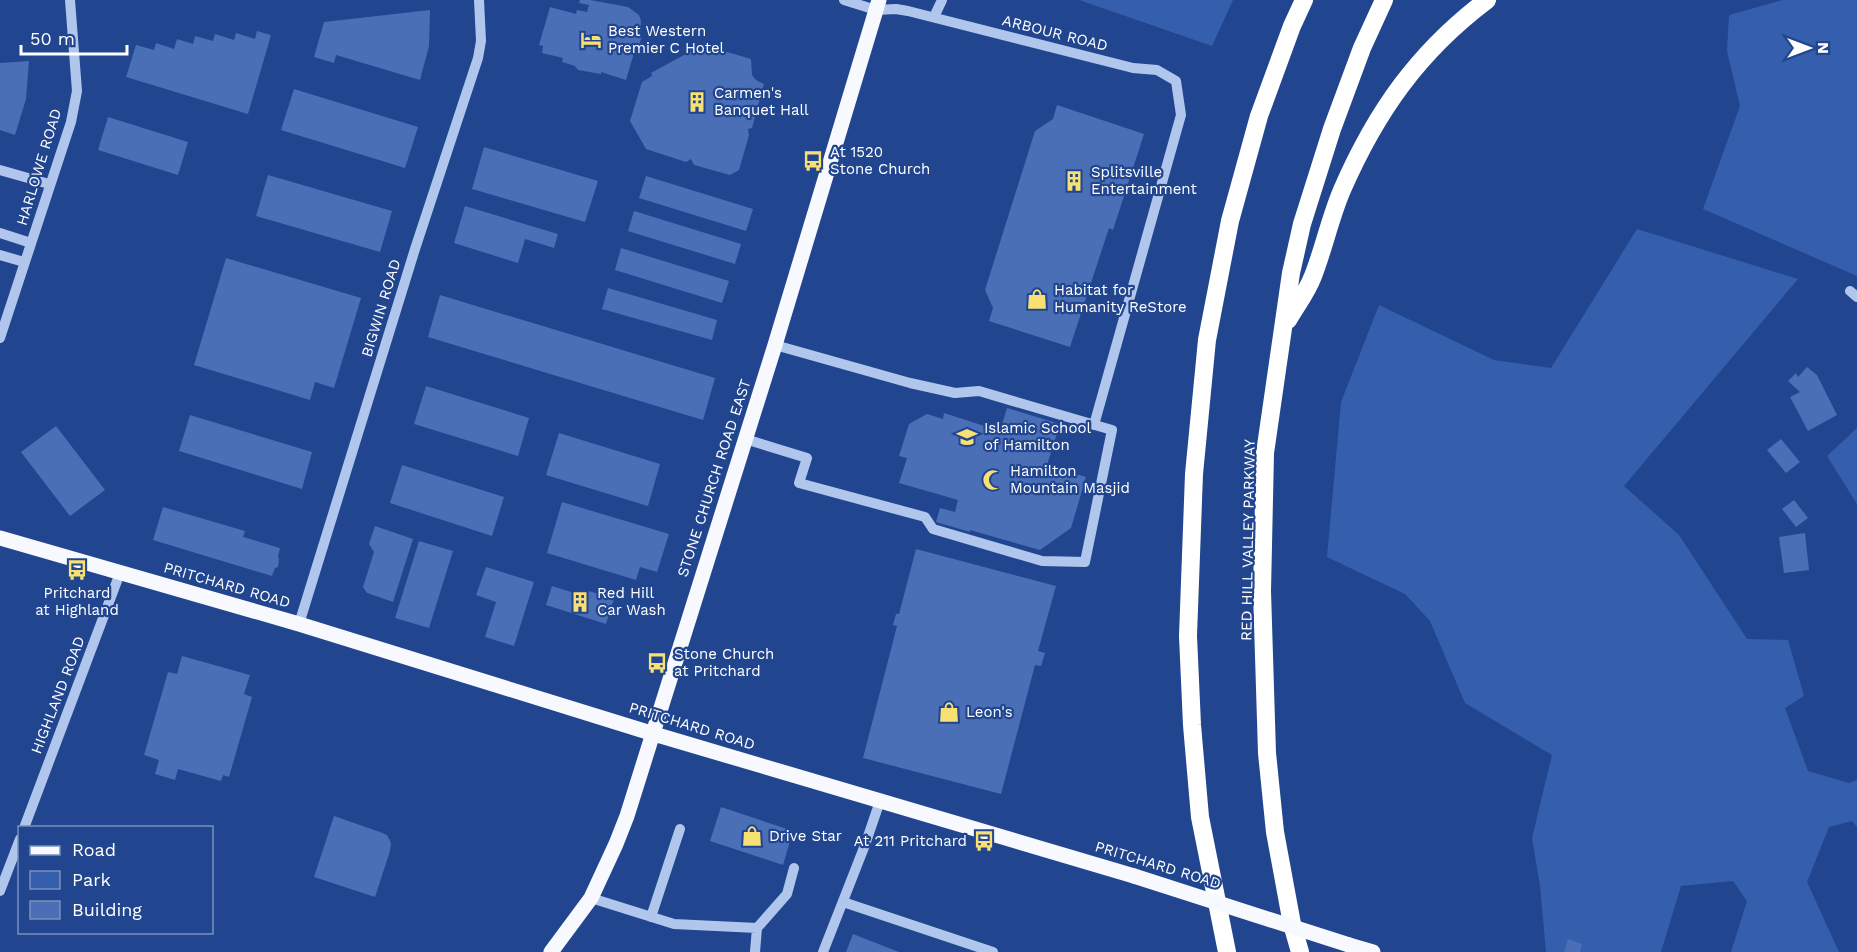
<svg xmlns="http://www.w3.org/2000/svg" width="1857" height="952" font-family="'Work Sans',sans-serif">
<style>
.green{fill:#355ead}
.building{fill:#4a6fb7}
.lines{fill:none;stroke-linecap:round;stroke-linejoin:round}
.minor{stroke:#b1c6ec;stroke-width:10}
.major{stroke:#f7f9ff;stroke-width:15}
.highway{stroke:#fff;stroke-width:18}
.major-bridge{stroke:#f7f9ff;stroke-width:15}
.labels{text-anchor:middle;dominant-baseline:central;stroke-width:4.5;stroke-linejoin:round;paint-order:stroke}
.poi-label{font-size:15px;fill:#fff;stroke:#21468f;text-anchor:start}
.street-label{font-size:15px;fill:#fff;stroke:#21468f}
</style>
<rect width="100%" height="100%" fill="#21468f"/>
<!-- green -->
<path class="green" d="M1079,0H1233L1212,46Z
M1783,0H1857V276L1703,209L1740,106L1727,51L1729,15Z
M1637,229L1798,279L1624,486L1679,535L1747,639L1788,640L1804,696L1785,708L1808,771L1849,783L1857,780V827L1852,821L1829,827L1807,882L1839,952H1731L1747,901L1733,881L1681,886L1661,952H1546L1540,886L1532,838L1552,755L1465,703L1430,621L1405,594L1327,557L1341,402L1379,305L1494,360L1551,368Z
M1857,428V504L1827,456Z"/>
<!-- building -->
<path class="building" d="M580,0H590L628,7L639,15L641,21L640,34L642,35L637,54L634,53L626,80L601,72V74L578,70L575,66L562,62L563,58L542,53L543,46L539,45L550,7L576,14L577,10L587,12L589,5L579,3Z
M430,10L429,46L420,80L336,55L334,63L314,57L324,22Z
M257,31L271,35L248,114L126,77L136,45L154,50L156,43L174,49L177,39L193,44L195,36L213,41L215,34L234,40L236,33L255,39Z
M707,46L751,59L752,75L756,80L764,84L752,128L748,129L749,135L739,170L730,175L694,165L691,159L686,162L646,149L630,121L642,82L652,76L651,73L695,49L697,52Z
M29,61L26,99L15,135L0,130V63Z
M294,89L418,127L405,168L281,130Z
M1057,105L1144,134L1113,230L1109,228L1070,347L989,321L993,308L985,290L1035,131L1053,119Z
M108,117L188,142L178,175L98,150Z
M484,147L598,181L585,222L472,189Z
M268,175L392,211L380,252L256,216Z
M646,176L753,209L746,231L639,198Z
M465,206L558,234L554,248L525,239L518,263L454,243Z
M634,211L741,244L735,264L628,231Z
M621,248L729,281L722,303L615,270Z
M226,258L361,298L334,388L315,382L310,400L194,365Z
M608,288L717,320L712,340L602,309Z
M440,295L715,378L703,420L428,337Z
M1807,367L1817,375L1837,415L1808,431L1790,397L1800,392L1788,381L1796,373L1798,377Z
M426,386L529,418L518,456L414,424Z
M1007,408L1060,424L1047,465L1086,477L1071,528L1040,550L970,530V532L936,522L940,508L955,512L958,500L899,483L907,458L899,456L909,424L927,414L943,419L944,413L1000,431Z
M190,415L312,452L302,489L179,451Z
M56,426L105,490L70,516L21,452Z
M559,433L660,464L648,506L546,475Z
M1781,439L1800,462L1786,473L1767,450Z
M402,465L504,497L492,536L390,503Z
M1794,500L1808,518L1796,527L1782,509Z
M562,502L669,534L657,572L640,567L636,580L547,553Z
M163,507L245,531L243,537L280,548L278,557L279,559L278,567L275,568L272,576L153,540Z
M375,526L413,539L393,602L367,593L363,587L374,552L369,544Z
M1805,533L1809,570L1784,573L1779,537Z
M419,541L453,551L429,628L395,618Z
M916,549L1056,586L1038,651L1045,653L1041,666L1035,665L1001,794L863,758L897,626L893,625L896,614H899Z
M486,567L534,582L514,646L485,637L496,602L476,595Z
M552,586L587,597L589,591L614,599L606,624L546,605Z
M182,656L250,675L244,694L252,697L229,777L223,775L221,781L178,769L175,780L155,774L159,760L144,755L168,672L177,674Z
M721,807L793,831L783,865L710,841Z
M334,816L380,832L387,835L391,843L390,851L375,897L314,877Z
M853,934L899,952H846Z
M1568,939L1582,944L1580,952H1564Z"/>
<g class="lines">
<!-- minor -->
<path class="minor" d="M844,0L876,10L896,9L908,11L1133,68L1157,70L1176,81L1181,115L1094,425
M934,17L942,0
M0,170L49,184
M0,233L31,243
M0,255L24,262
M1850,291L1857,297
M0,338L71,122L77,91L70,0
M745,439L807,458L799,483L925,517L933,529L1042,561L1085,562L1112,430L979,391L955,393L910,383L775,345
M299,624L415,249L478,58L481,41L479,0
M24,828L120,573
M0,891L20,839
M591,898L674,924L757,928L787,894L794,868
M843,902L993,952
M651,917L680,829
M755,952L757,928
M823,952L865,845L880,801"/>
<!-- major -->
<path class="major" d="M0,538L299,624L654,734L1134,876
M1349,945L1373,952
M551,952L591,898L616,844L627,816L775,345L879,0"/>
<!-- highway -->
<path class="highway" d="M1288,320C1296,306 1307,292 1313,276C1324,248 1330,218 1342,190C1376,112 1418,52 1487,0
M1227,952L1200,817L1192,725L1188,636L1194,474L1207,340L1230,221L1259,116L1292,26L1304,0
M1300,952L1292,924L1275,832L1267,753L1262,591L1265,453L1291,273L1302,224L1332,129L1362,48L1384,0"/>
<!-- major-bridge -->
<path class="major-bridge" d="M1134,876L1349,945"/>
</g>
<!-- icons -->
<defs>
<g id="hotel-bare" transform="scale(1.62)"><path d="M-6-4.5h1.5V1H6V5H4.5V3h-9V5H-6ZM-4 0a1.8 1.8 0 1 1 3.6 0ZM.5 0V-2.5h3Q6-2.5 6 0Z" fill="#f9e073" stroke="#21468f" stroke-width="2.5" paint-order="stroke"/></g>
<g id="building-bare" transform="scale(1.62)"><path d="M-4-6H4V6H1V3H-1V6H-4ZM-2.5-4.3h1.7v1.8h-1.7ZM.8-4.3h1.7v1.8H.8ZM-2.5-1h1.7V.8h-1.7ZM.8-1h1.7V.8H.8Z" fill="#f9e073" stroke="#21468f" stroke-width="2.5" paint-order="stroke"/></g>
<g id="bus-bare" transform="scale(1.62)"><path d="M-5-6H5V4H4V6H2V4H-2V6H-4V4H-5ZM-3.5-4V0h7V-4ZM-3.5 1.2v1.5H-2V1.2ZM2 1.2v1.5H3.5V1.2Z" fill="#f9e073" stroke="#21468f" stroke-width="2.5" paint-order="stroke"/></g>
<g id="shop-bare" transform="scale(1.62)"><path d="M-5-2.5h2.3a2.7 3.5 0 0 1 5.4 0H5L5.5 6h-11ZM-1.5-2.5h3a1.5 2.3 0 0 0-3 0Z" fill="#f9e073" stroke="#21468f" stroke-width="2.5" paint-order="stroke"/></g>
<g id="school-bare" transform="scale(1.62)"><path d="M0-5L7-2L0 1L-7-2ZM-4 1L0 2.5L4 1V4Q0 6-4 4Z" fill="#f9e073" stroke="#21468f" stroke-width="2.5" paint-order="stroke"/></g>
<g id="mosque-bare" transform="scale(1.62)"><path d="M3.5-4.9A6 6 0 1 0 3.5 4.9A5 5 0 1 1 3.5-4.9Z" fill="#f9e073" stroke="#21468f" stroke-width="2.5" paint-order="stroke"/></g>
</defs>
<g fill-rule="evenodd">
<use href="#hotel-bare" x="591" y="40"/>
<use href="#building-bare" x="697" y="102"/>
<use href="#bus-bare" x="813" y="161"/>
<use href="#building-bare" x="1074" y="181"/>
<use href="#shop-bare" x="1037" y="299"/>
<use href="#school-bare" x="967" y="437"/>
<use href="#mosque-bare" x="993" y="480"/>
<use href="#bus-bare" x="77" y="570"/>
<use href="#building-bare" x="580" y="602"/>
<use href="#bus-bare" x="657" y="663"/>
<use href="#shop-bare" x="949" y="712"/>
<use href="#shop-bare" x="752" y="836"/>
<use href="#bus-bare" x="984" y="841"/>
</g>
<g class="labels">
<!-- poi labels -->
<g class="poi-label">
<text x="608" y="31">Best Western<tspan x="608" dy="17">Premier C Hotel</tspan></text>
<text x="714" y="93">Carmen's<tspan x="714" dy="17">Banquet Hall</tspan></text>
<text x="830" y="152">At 1520<tspan x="830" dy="17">Stone Church</tspan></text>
<text x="1091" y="172">Splitsville<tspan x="1091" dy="17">Entertainment</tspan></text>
<text x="1054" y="290">Habitat for<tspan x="1054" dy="17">Humanity ReStore</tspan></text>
<text x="984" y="428">Islamic School<tspan x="984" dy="17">of Hamilton</tspan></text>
<text x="1010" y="471">Hamilton<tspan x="1010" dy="17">Mountain Masjid</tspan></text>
<text x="77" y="593" text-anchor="middle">Pritchard<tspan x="77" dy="17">at Highland</tspan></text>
<text x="597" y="593">Red Hill<tspan x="597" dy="17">Car Wash</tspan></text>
<text x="674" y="654">Stone Church<tspan x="674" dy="17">at Pritchard</tspan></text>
<text x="966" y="712">Leon's</text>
<text x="769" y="836">Drive Star</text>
<text x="967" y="841" text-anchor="end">At 211 Pritchard</text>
</g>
<!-- street labels -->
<g class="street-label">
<text transform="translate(1055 33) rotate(14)">ARBOUR ROAD</text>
<text transform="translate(39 167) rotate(-73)">HARLOWE ROAD</text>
<text transform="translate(381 308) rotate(-73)">BIGWIN ROAD</text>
<text transform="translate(714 478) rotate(-72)">STONE CHURCH ROAD EAST</text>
<text transform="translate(1248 540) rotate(-89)">RED HILL VALLEY PARKWAY</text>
<text transform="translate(227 585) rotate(16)">PRITCHARD ROAD</text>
<text transform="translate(58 695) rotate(-69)">HIGHLAND ROAD</text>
<text transform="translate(692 726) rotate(17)">PRITCHARD ROAD</text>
<text transform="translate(1158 865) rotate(17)">PRITCHARD ROAD</text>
</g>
</g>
<!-- legend -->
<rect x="18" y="826" width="195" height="108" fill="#21468f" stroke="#7a90bc" stroke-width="1.5"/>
<rect x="30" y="846" width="30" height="9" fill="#f7f9ff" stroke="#7a90bc" stroke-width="1.5"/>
<text x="72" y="856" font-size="18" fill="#ffffff">Road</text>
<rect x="30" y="871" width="30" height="18" fill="#355ead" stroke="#7a90bc" stroke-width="1.5"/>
<text x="72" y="886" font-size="18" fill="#ffffff">Park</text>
<rect x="30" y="901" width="30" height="18" fill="#4a6fb7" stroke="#7a90bc" stroke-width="1.5"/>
<text x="72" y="916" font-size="18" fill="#ffffff">Building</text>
<!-- north arrow -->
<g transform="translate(1809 48) rotate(90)" stroke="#21468f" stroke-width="4.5" paint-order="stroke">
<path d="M0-4.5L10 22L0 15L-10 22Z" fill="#ffffff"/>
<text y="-9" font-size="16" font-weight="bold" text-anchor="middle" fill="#ffffff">N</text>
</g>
<!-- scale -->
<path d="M21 45v9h106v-9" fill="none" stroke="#ffffff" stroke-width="3"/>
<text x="30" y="45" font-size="18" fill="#ffffff" stroke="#21468f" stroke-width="4.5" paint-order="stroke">50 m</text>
</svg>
